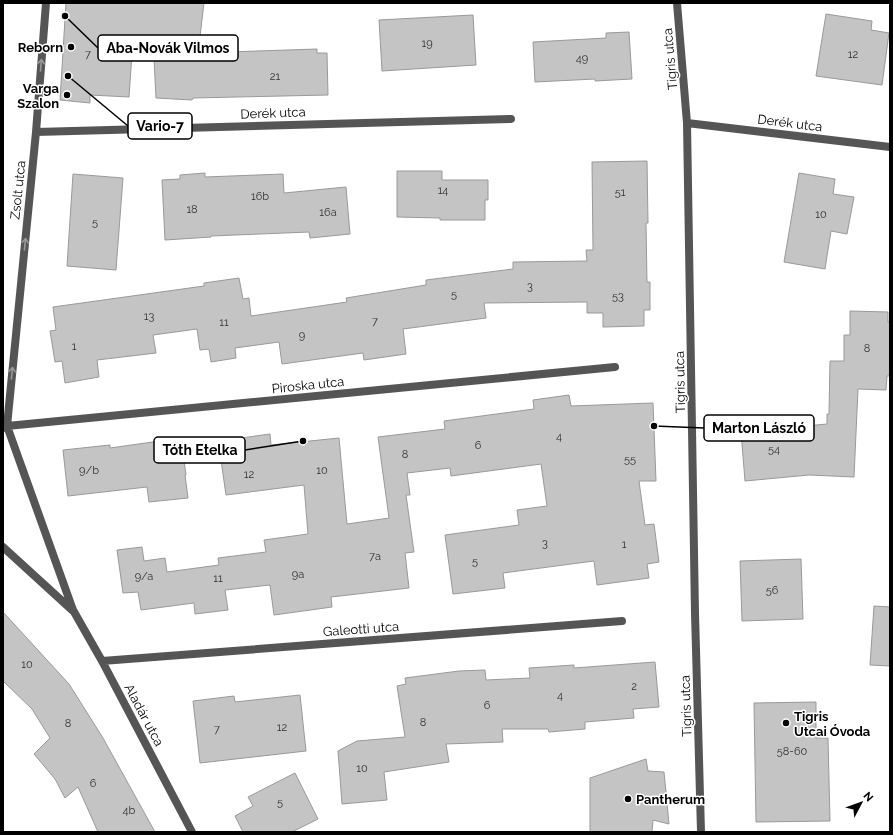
<svg xmlns="http://www.w3.org/2000/svg" width="893" height="835" font-family="Raleway,sans-serif">
<style>
.building{fill:#c4c4c4;stroke:#999}
.lines{fill:none;stroke-linecap:round;stroke-linejoin:round}
.street{stroke:#555;stroke-width:8}
.oneway{stroke:#999}
.poi-dot{fill:#000;stroke:#fff;stroke-width:1.5}
.labels{text-anchor:middle;dominant-baseline:central;stroke-width:3;stroke-linejoin:round;paint-order:stroke}
.number-label{font-size:11px;fill:#313131}
.poi-label{font-size:13px;font-weight:bold;fill:#000;stroke:#fff;text-anchor:end}
.street-label{font-size:13px;fill:#000;stroke:#fff}
.leader{fill:none;stroke:#000;stroke-width:1.5}
.callout-dot{fill:#000;stroke:#fff;stroke-width:1.5}
.callout{fill:#fff;stroke:#000;stroke-width:1.5}
.callout-label{font-size:14px;text-anchor:middle;font-weight:bold;fill:#000}
</style>
<rect width="100%" height="100%" fill="#fff"/>
<!-- building -->
<path class="building" d="M66,3H204L198,53L317,49V53H327L328,95L193,98L192,100L156,98L153,39H133L129,97L90,95V103L60,100Z
M826,14L872,21L871,30L889,33L882,85L816,76Z
M473,15L476,65L382,71L379,20Z
M629,32L632,79L595,81V79L535,82L533,42L606,38V33Z
M647,161L648,223H646L647,282H650V310H644V326L603,327V313H587V302L484,303L486,318L403,329L406,354L364,360L363,353L282,364L279,342L235,348L236,358L211,362L209,349L200,350L197,329L153,335L156,353L97,360L99,377L65,383L62,361L55,362L50,331L56,330L53,307L204,286V283L239,278L243,299L249,298L251,316L347,302L346,298L426,285V280L513,269V262L587,261L586,250H593L592,162Z
M397,171H442V180H488V200H485V220H440V218L397,217Z
M205,173V177L283,174L284,193L346,187L350,234L310,238L309,232L211,236V237L165,240L162,180L180,179V175Z
M799,173L835,179L833,194L854,197L847,234L831,231L825,269L784,262Z
M73,174L123,178L116,270L67,266Z
M850,311L888,312V322H890V376H887L886,390L858,389L854,477L809,475L745,481L741,432L827,424V414H829L830,361H844V335H850Z
M569,395L571,406L653,403L656,481H639L645,525L654,524L659,562L647,564L649,578L597,585L594,561L503,573L505,588L453,594L445,535L519,525L517,510L547,506L541,464L451,476L450,468L407,473L410,495H406L414,552L405,553L409,588L331,597L332,607L274,615L270,585L225,590L228,610L195,614L194,603L141,610L138,592L123,593L117,550L142,547L144,561L165,558L167,572L219,565L218,558L266,552L264,540L308,534L304,485L226,495L221,460L229,459L227,440L270,434L271,445L339,438L347,524L389,518L378,437L445,429L444,421L534,409L533,400Z
M181,438L186,475H185L188,498L149,502L147,487L68,496L63,450L110,445V448Z
M801,559L803,619L742,621L740,561Z
M874,606L890,607V666L870,665Z
M3,612L69,684L103,738L155,832H98L78,787L65,798L55,779L34,754L50,738L32,709L3,681Z
M655,662L659,707L633,709L634,718L585,722V729L549,732L548,729H502L503,742L446,744L449,762L384,772L387,800L342,804L338,751L357,741L405,737L397,686L406,684L405,678L459,671L485,670L486,680L530,678L529,668L574,665V668Z
M300,695L306,751L200,763L193,701L234,696L235,702Z
M816,702V738H828L830,821L756,822L754,703Z
M646,759L648,771L664,772L669,824L653,820L652,832H590V778Z
M295,773L318,819L292,832H243L235,816L253,806L248,797Z"/>
<g class="lines">
<!-- street -->
<path class="street" d="M46,3L36,132L7,426L73,610L102,661L192,832
M677,3L687,123L695,613L701,832
M687,123L890,147
M36,132L511,119
M3,428L7,426L615,367
M3,547L72,610
M102,661L622,621"/>
</g>
<!-- one-way arrows -->
<defs><path id="oneway-shaft" d="M-6 0H5M1.5-3L5.5 0L1.5 3" fill="none" stroke-width="1.6" stroke-linecap="round" stroke-linejoin="round"/></defs>
<g class="oneway">
<use href="#oneway-shaft" transform="translate(41 65) rotate(-85)"/>
<use href="#oneway-shaft" transform="translate(25 244) rotate(-84)"/>
<use href="#oneway-shaft" transform="translate(12 373) rotate(-84)"/>
</g>
<!-- markers -->
<g class="poi-dot">
<circle cx="71" cy="47" r="4"/>
<circle cx="67" cy="95" r="4"/>
<circle cx="786" cy="723" r="4"/>
<circle cx="628" cy="799" r="4"/>
</g>
<g class="labels">
<!-- number labels -->
<g class="number-label">
<text x="427" y="43">19</text>
<text x="88" y="54">7</text>
<text x="853" y="54">12</text>
<text x="582" y="58">49</text>
<text x="275" y="76">21</text>
<text x="443" y="190">14</text>
<text x="620" y="192">51</text>
<text x="260" y="196">16b</text>
<text x="192" y="209">18</text>
<text x="328" y="212">16a</text>
<text x="821" y="214">10</text>
<text x="95" y="222">5</text>
<text x="530" y="286">3</text>
<text x="454" y="294">5</text>
<text x="618" y="296">53</text>
<text x="149" y="316">13</text>
<text x="375" y="321">7</text>
<text x="224" y="322">11</text>
<text x="302" y="335">9</text>
<text x="74" y="346">1</text>
<text x="867" y="348">8</text>
<text x="559" y="436">4</text>
<text x="478" y="445">6</text>
<text x="774" y="449">54</text>
<text x="405" y="454">8</text>
<text x="630" y="459">55</text>
<text x="89" y="470">9/b</text>
<text x="322" y="470">10</text>
<text x="249" y="474">12</text>
<text x="545" y="543">3</text>
<text x="624" y="544">1</text>
<text x="375" y="556">7a</text>
<text x="475" y="561">5</text>
<text x="298" y="574">9a</text>
<text x="144" y="576">9/a</text>
<text x="218" y="578">11</text>
<text x="772" y="590">56</text>
<text x="27" y="664">10</text>
<text x="634" y="686">2</text>
<text x="560" y="695">4</text>
<text x="487" y="705">6</text>
<text x="423" y="722">8</text>
<text x="68" y="723">8</text>
<text x="282" y="727">12</text>
<text x="217" y="729">7</text>
<text x="792" y="751">58-60</text>
<text x="362" y="768">10</text>
<text x="93" y="783">6</text>
<text x="280" y="802">5</text>
<text x="129" y="810">4b</text>
</g>
<!-- poi labels -->
<g class="poi-label">
<text x="63" y="47">Reborn</text>
<text x="59" y="88">Varga<tspan x="59" dy="15">Szalon</tspan></text>
<text x="794" y="716" text-anchor="start">Tigris<tspan x="794" dy="15">Utcai Óvoda</tspan></text>
<text x="636" y="799" text-anchor="start">Pantherum</text>
</g>
<!-- street labels -->
<g class="street-label">
<text transform="translate(670 59) rotate(-95)">Tigris utca</text>
<text transform="translate(273 113) rotate(-2)">Derék utca</text>
<text transform="translate(790 123) rotate(7)">Derék utca</text>
<text transform="translate(18 190) rotate(-84)">Zsolt utca</text>
<text transform="translate(680 382) rotate(-91)">Tigris utca</text>
<text transform="translate(308 385) rotate(-6)">Piroska utca</text>
<text transform="translate(361 629) rotate(-4)">Galeotti utca</text>
<text transform="translate(686 706) rotate(-92)">Tigris utca</text>
<text transform="translate(144 715) rotate(62)">Aladár utca</text>
</g>
</g>
<!-- callouts -->
<path class="leader" d="M65 16L98 48M68 76L128 126M654 426L704 428M303 441L245 450"/>
<g class="callout-dot">
<circle cx="65" cy="16" r="4"/>
<circle cx="68" cy="76" r="4"/>
<circle cx="654" cy="426" r="4"/>
<circle cx="303" cy="441" r="4"/>
</g>
<g class="callout">
<rect x="98" y="35" width="140" height="26" rx="4"/>
<rect x="128" y="113" width="64" height="26" rx="4"/>
<rect x="704" y="415" width="110" height="26" rx="4"/>
<rect x="154" y="437" width="91" height="26" rx="4"/>
</g>
<g class="callout-label">
<text x="168" y="53">Aba-Novák Vilmos</text>
<text x="160" y="131">Vario-7</text>
<text x="759" y="433">Marton László</text>
<text x="200" y="455">Tóth Etelka</text>
</g>
<!-- border -->
<rect width="893" height="835" fill="none" stroke="#000000" stroke-width="8"/>
<!-- north arrow -->
<g transform="translate(861 803) rotate(49)" stroke="#ffffff" stroke-width="3" paint-order="stroke">
<path d="M0-3L7 15L0 10L-7 15Z" fill="#000000"/>
<text y="-6" font-size="11" font-weight="bold" text-anchor="middle" fill="#000000">N</text>
</g>
</svg>
